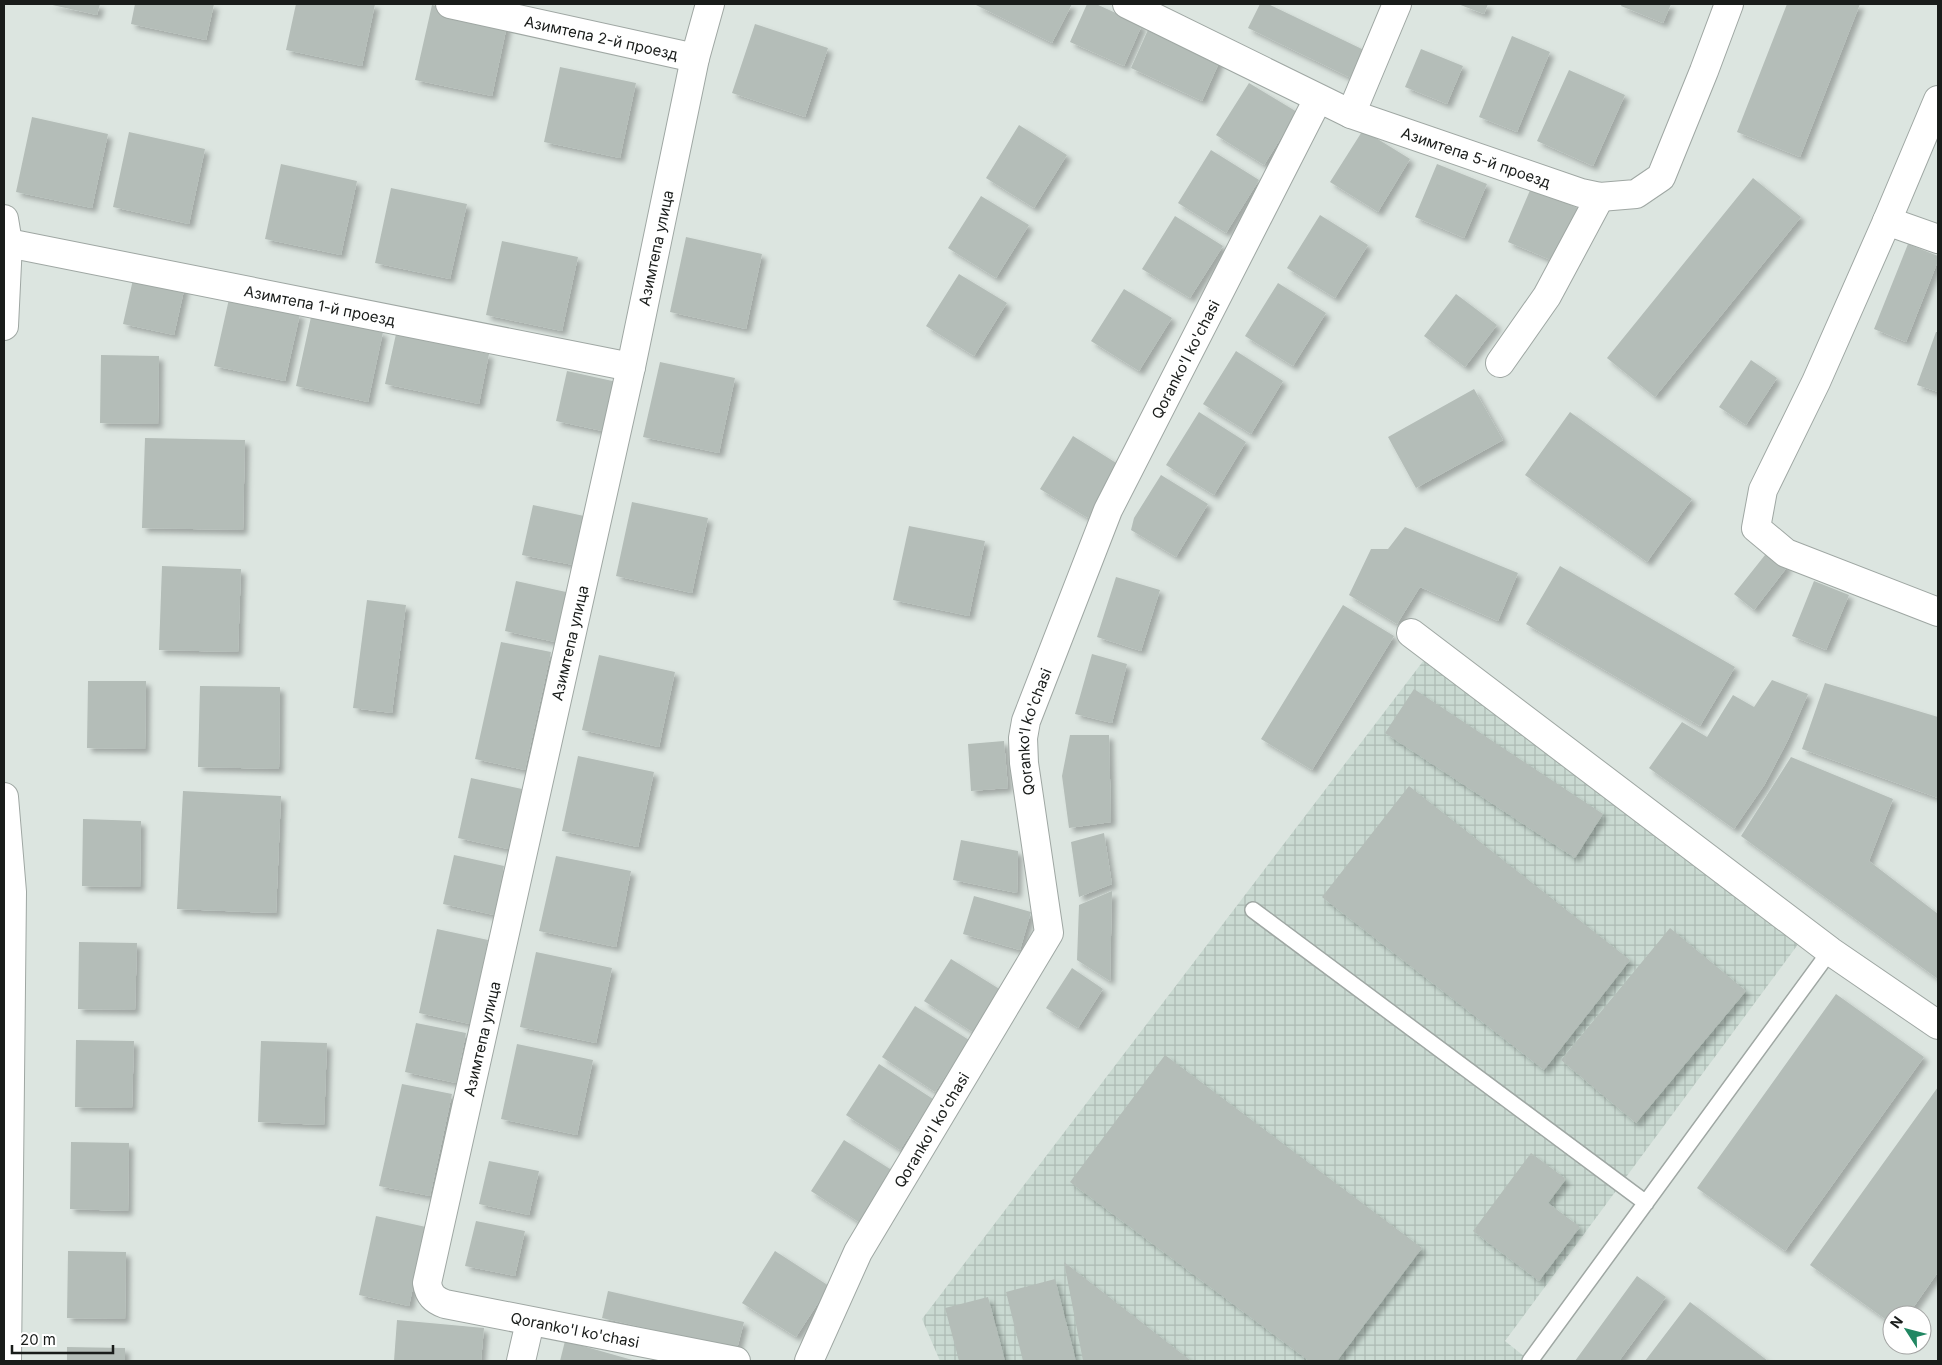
<svg xmlns="http://www.w3.org/2000/svg" width="1942" height="1365" font-family="Inter,sans-serif">
<style>
.industrial{fill:url(#industrial-grid)}
.building{fill:#b4bdb8;filter:url(#shadow)}
.lines{fill:none;stroke-linecap:round;stroke-linejoin:round}
.lane-casing{stroke:#9fa7a3;stroke-width:18}
.street-casing{stroke:#9fa7a3;stroke-width:30}
.lane{stroke:#fff;stroke-width:15}
.street{stroke:#fff;stroke-width:28}
.labels{text-anchor:middle;dominant-baseline:central;stroke-width:4;stroke-linejoin:round;paint-order:stroke}
.street-label{font-size:15px;fill:#191c1a;stroke:#fff}
</style>
<defs>
<pattern id="industrial-grid" width="8" height="8" patternUnits="userSpaceOnUse" patternTransform="scale(1.25)"><rect width="8" height="8" fill="#cadad2"/><path d="M0 4h8M4 0v8" fill="none" stroke="#adbab4"/></pattern>
<filter id="shadow"><feDropShadow dx="4.5" dy="4.5" stdDeviation="2.5" flood-color="#0004"/></filter>
</defs>
<rect width="100%" height="100%" fill="#dce5e0"/>
<!-- industrial -->
<path class="industrial" d="M1427,656L1799,943L1505,1341L1530,1361H940L922,1319Z"/>
<!-- building -->
<path class="building" d="M48,4H100L97,15Z
M135,4H214L206,40L131,24Z
M296,4H375L362,66L286,50Z
M976,4H1072L1052,43L976,5Z
M1087,4H1096L1142,25L1124,66L1070,42Z
M1260,4H1268L1366,51L1353,79L1248,28Z
M1458,4H1488L1484,14Z
M1622,4H1671L1663,23L1621,6Z
M1787,4H1860L1800,157L1737,132Z
M432,5L508,21L492,96L415,80Z
M1151,23L1222,56L1202,101L1131,68Z
M755,24L828,48L805,117L732,93Z
M1512,36L1550,52L1517,132L1479,117Z
M1421,49L1463,66L1447,104L1405,87Z
M560,67L636,83L620,158L544,142Z
M1569,70L1625,95L1593,166L1537,141Z
M1249,83L1297,112L1264,165L1216,135Z
M32,117L108,134L92,208L16,192Z
M1019,125L1067,155L1034,208L986,178Z
M1363,130L1410,159L1378,212L1330,182Z
M129,132L205,149L189,224L113,207Z
M1211,150L1259,180L1226,233L1178,203Z
M281,164L357,181L341,255L265,239Z
M1437,164L1487,184L1464,238L1415,217Z
M1753,178L1801,217L1655,397L1607,358Z
M391,188L467,204L450,279L375,263Z
M1531,188L1580,209L1558,263L1508,242Z
M981,196L1029,225L996,278L948,248Z
M1320,215L1368,245L1335,298L1287,268Z
M1175,216L1223,246L1190,298L1142,269Z
M686,237L762,254L746,329L670,312Z
M502,241L578,257L562,331L486,315Z
M1908,244L1938,256V261L1906,342L1874,329Z
M959,274L1007,303L974,356L926,326Z
M134,275L185,286L174,335L123,324Z
M1278,283L1326,313L1293,366L1245,336Z
M1124,289L1172,318L1139,371L1091,341Z
M1456,294L1497,325L1465,367L1424,336Z
M229,299L300,314L285,381L214,366Z
M311,317L383,332L368,402L296,386Z
M1936,332H1938V392L1917,385Z
M396,334L489,354L479,404L385,384Z
M1236,351L1283,381L1251,434L1203,404Z
M101,355L159,356L158,424L100,423Z
M1751,360L1777,378L1746,425L1719,407Z
M660,362L735,378L719,453L643,437Z
M567,371L617,382L607,432L556,421Z
M1474,389L1503,440L1416,488L1388,437Z
M1199,412L1246,442L1214,495L1166,465Z
M1570,412L1692,499L1647,562L1525,475Z
M1073,436L1121,466L1088,518L1040,489Z
M145,438L245,440L243,530L142,528Z
M1161,475L1208,504L1176,557L1131,530L1134,518Z
M632,502L708,518L692,593L616,576Z
M533,505L584,516L573,565L522,555Z
M909,526L985,541L969,616L893,600Z
M1405,527L1518,573L1498,621L1420,587L1397,624L1349,595L1371,549H1388Z
M1769,550L1788,566L1754,610L1734,594Z
M162,566L241,569L238,652L159,650Z
M1560,566L1735,667L1700,726L1526,624Z
M1116,577L1160,590L1141,651L1097,637Z
M516,581L566,592L555,642L505,631Z
M1814,581L1849,595L1826,650L1792,636Z
M367,600L406,605L392,713L353,708Z
M1343,605L1394,636L1312,770L1261,739Z
M501,642L551,652L525,770L475,759Z
M1092,654L1127,664L1112,723L1075,714Z
M599,655L675,672L659,747L582,730Z
M1772,680L1808,694L1788,740L1765,784L1734,829L1649,768L1682,722L1707,737L1733,695L1754,707Z
M88,681H146L145,749L87,748Z
M1825,683L1938,717V798L1802,749Z
M200,686L280,687L279,769L198,767Z
M1414,689L1603,814L1575,858L1385,733Z
M1070,735H1109L1111,822L1069,828L1062,776Z
M1004,741L1008,788L971,791L968,744Z
M578,756L654,772L638,847L562,831Z
M1791,757L1893,799L1869,861L1938,914V979L1741,836Z
M471,778L522,789L508,849L458,838Z
M1409,786L1630,960L1544,1070L1322,897Z
M183,791L281,796L276,913L177,909Z
M83,819L141,821L140,887L82,886Z
M1104,833L1112,884L1079,897L1071,842Z
M961,840L1018,851L1017,893L953,880Z
M454,855L504,866L494,915L443,904Z
M556,856L631,871L616,947L539,931Z
M1112,891L1110,981L1077,960L1079,905Z
M974,896L1031,912L1020,950L963,934Z
M1670,928L1746,991L1636,1123L1561,1060Z
M437,929L488,940L470,1024L419,1013Z
M79,942L137,943L135,1010L78,1009Z
M536,952L612,968L596,1043L520,1027Z
M951,959L1001,990L974,1033L924,1001Z
M1072,968L1103,989L1078,1028L1046,1008Z
M1836,994L1924,1057L1785,1251L1697,1188Z
M915,1006L969,1040L935,1092L882,1057Z
M416,1023L466,1033L456,1083L405,1072Z
M76,1040L134,1041L132,1108L75,1107Z
M261,1041L327,1043L324,1125L258,1122Z
M517,1044L593,1060L577,1135L501,1119Z
M1165,1055L1422,1248L1337,1361H1309L1070,1182Z
M879,1064L933,1099L900,1150L846,1115Z
M402,1084L452,1094L430,1196L379,1186Z
M1938,1087V1272L1908,1315H1892V1324L1810,1265Z
M844,1140L898,1174L865,1226L811,1191Z
M71,1142L129,1143L128,1211L70,1209Z
M1531,1153L1566,1179L1548,1203L1580,1227L1539,1281L1473,1231Z
M489,1161L539,1171L529,1215L479,1204Z
M376,1216L426,1227L409,1306L359,1295Z
M476,1221L525,1231L515,1276L465,1266Z
M68,1251L126,1252L125,1319L67,1318Z
M775,1251L829,1286L796,1337L742,1303Z
M1064,1262L1190,1360V1361H1083Z
M1637,1276L1666,1297L1619,1361H1575Z
M1055,1279L1076,1361H1023L1006,1292Z
M608,1291L744,1322L737,1349L602,1318Z
M988,1297L1005,1361H959L945,1308Z
M1690,1302L1768,1361H1645Z
M397,1320L484,1328L481,1361H394Z
M565,1341L636,1361H560Z
M67,1347L125,1348V1361H67Z"/>
<g class="lines">
<!-- lane casing -->
<g class="lane-casing">
<path id="lane" d="M1253,910L1646,1203
M1530,1361L1830,951"/>
</g>
<!-- street casing -->
<g class="street-casing">
<g id="street">
<path id="s1" d="M450,4L695,58"/>
<path id="s2" d="M710,4L695,58L631,367L427,1283C429,1295 434,1300 445,1304L736,1361"/>
<path id="s3" d="M1127,4L1351,114L1581,193L1600,197L1636,194L1661,177L1704,71L1729,4"/>
<path d="M1938,100L1887,221L1816,382L1763,490L1756,528L1786,553L1938,612"/>
<path d="M1351,114L1397,4"/>
<path d="M4,219L8,243L4,326"/>
<path d="M1887,221L1938,239"/>
<path id="s4" d="M8,243L631,367"/>
<path d="M1500,363L1547,296L1600,197"/>
<path d="M1411,633L1830,951L1938,1025"/>
<path d="M4,797L12,892L7,1361"/>
<path d="M521,1361L530,1322"/>
<path id="s5" d="M809,1361L858,1252L1049,933L1024,763L1023,738L1026,721L1108,510L1318,99"/>
</g>
</g>
<!-- lane -->
<use href="#lane" class="lane"/>
<!-- street -->
<use href="#street" class="street"/>
</g>
<g class="labels">
<!-- street labels -->
<g class="street-label">
<text stroke="none"><textPath href="#s1" startOffset="155">Азимтепа 2-й проезд</textPath></text>
<text stroke="none"><textPath href="#s3" startOffset="382">Азимтепа 5-й проезд</textPath></text>
<text transform="translate(656 248) rotate(-78)">Азимтепа улица</text>
<text stroke="none"><textPath href="#s4" startOffset="318">Азимтепа 1-й проезд</textPath></text>
<text stroke="none"><textPath href="#s5" startOffset="1101">Qoranko'l ko'chasi</textPath></text>
<text transform="translate(570 643) rotate(-77)">Азимтепа улица</text>
<text stroke="none"><textPath href="#s5" startOffset="696">Qoranko'l ko'chasi</textPath></text>
<text transform="translate(482 1039) rotate(-77)">Азимтепа улица</text>
<text stroke="none"><textPath href="#s5" startOffset="262">Qoranko'l ko'chasi</textPath></text>
<text stroke="none"><textPath href="#s2" startOffset="1472">Qoranko'l ko'chasi</textPath></text>
</g>
</g>
<!-- border -->
<rect width="1942" height="1365" fill="none" stroke="#191c1a" stroke-width="10"/>
<!-- north arrow -->
<g transform="translate(1907 1330) rotate(306)"><circle r="24" fill="#ffffff" stroke="#a3a4a3"/>
<path d="M0-4L9 19L0 12L-9 19Z" fill="#218762"/>
<text y="-8" font-size="14" font-weight="bold" text-anchor="middle" fill="#191c1a">N</text>
</g>
<!-- scale -->
<path d="M12 1345v8h101v-8" fill="none" stroke="#191c1a" stroke-width="2.5"/>
<text x="20" y="1345" font-size="15" fill="#191c1a" stroke="#ffffff" stroke-width="4" paint-order="stroke">20 m</text>
</svg>
